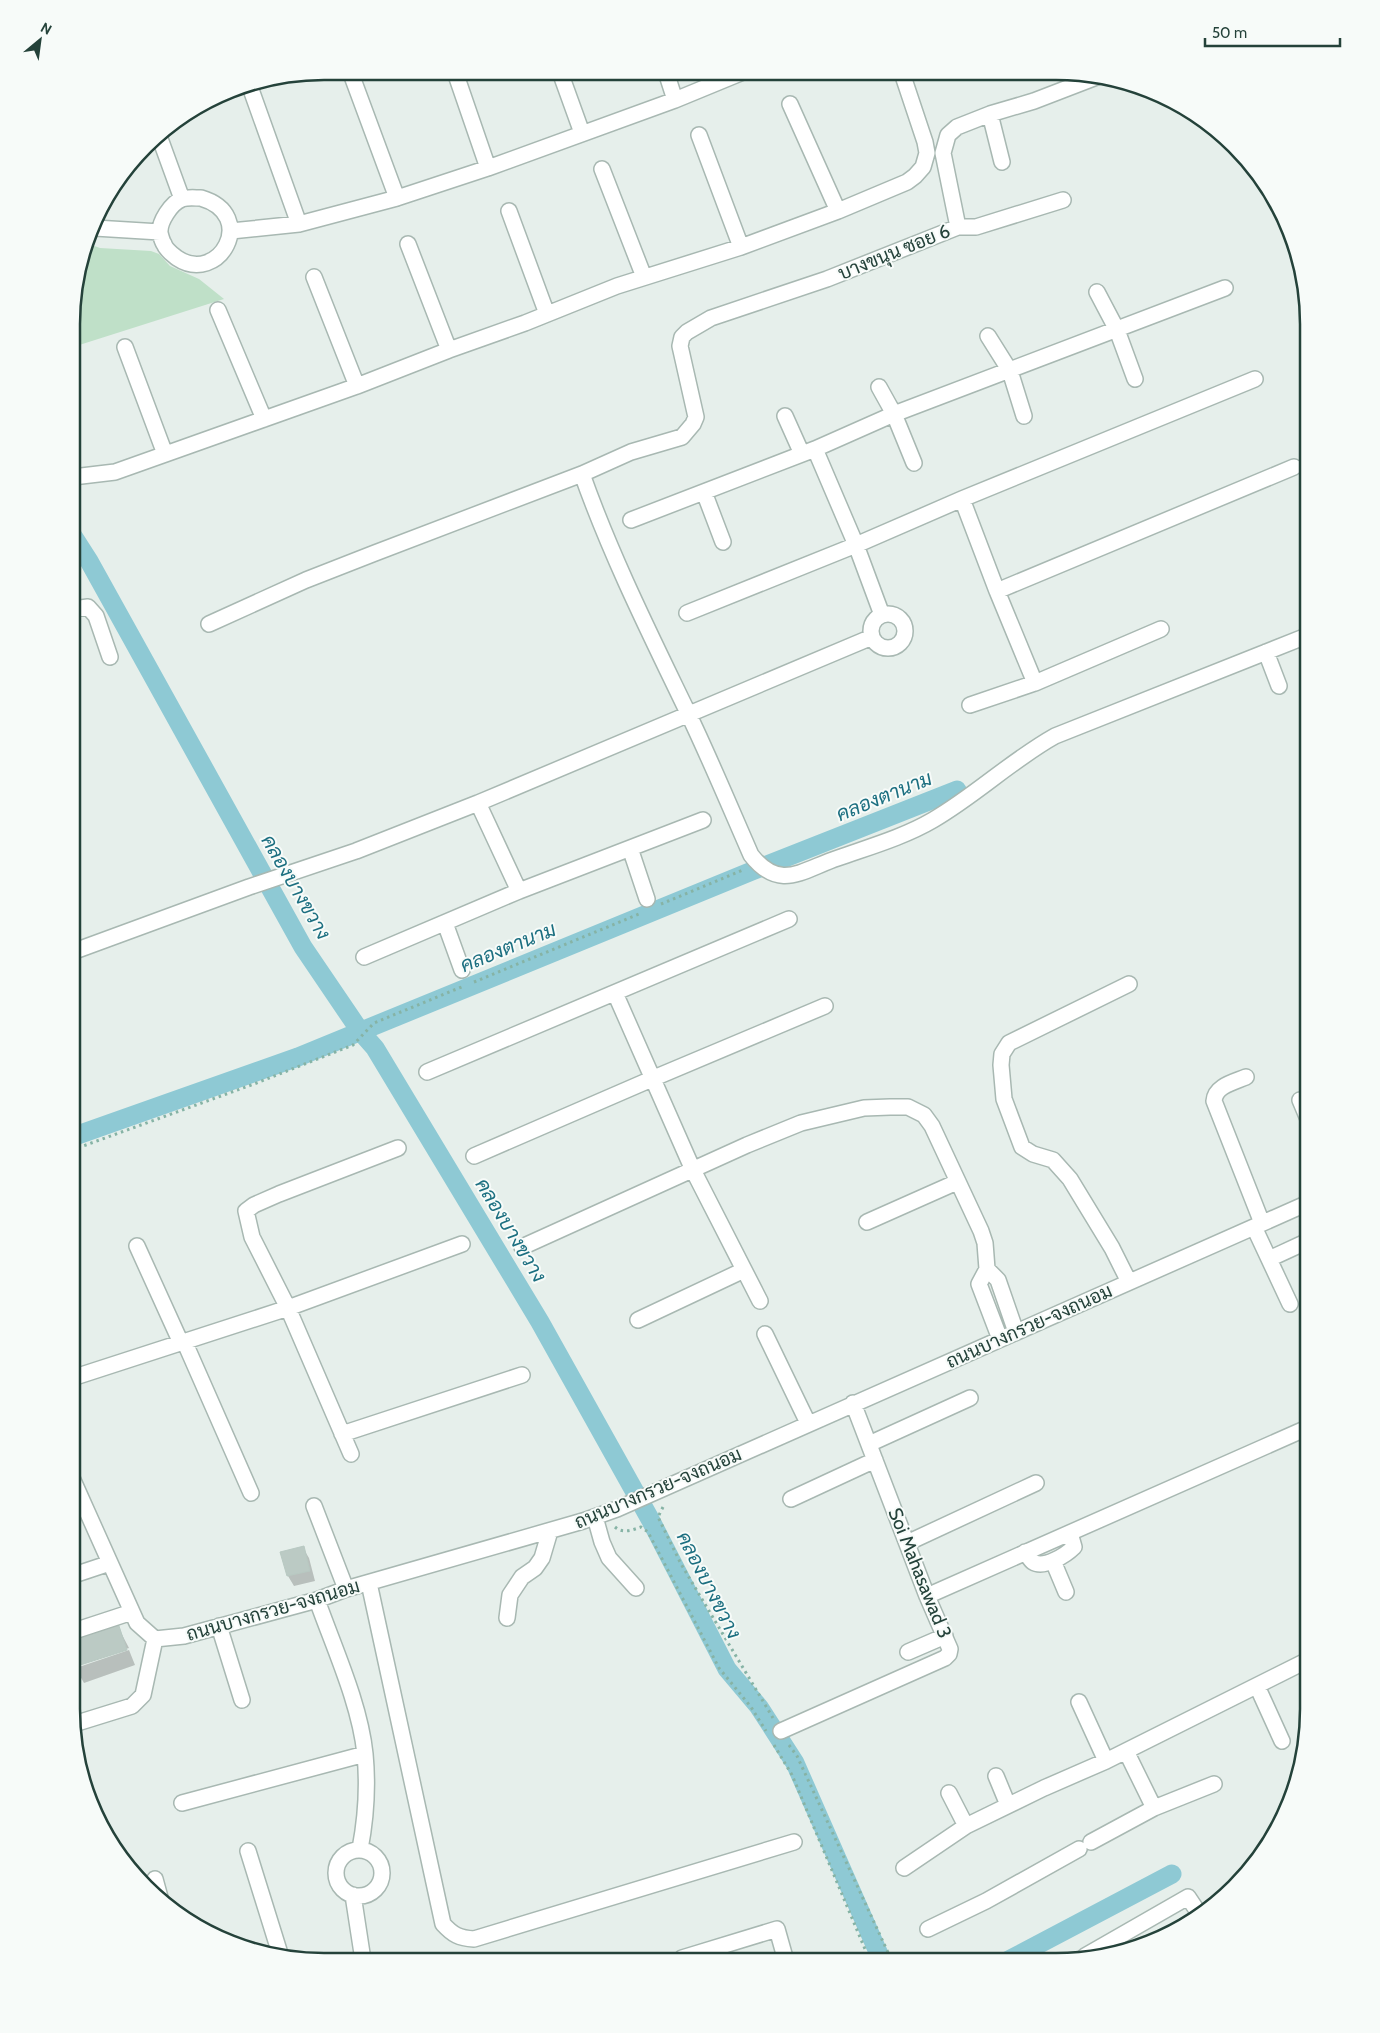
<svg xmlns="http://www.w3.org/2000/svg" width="1380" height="2033" font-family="Cabin,Sarabun,sans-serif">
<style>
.green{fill:#bfe0c8}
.shadow{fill:#0003}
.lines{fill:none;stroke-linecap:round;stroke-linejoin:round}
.canal{stroke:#8ec9d4;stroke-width:19}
.building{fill:#bbcac4;stroke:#b8c9c2}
.minor-casing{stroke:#a8b8b2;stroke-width:18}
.path{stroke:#86b3a5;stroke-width:3;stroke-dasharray:2.5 4;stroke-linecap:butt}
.minor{stroke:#fff;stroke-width:15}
.labels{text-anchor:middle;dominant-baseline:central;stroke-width:4;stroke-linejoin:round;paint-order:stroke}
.street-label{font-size:19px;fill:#24423a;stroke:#f7fbf9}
.water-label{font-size:20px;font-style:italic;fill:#1c6f80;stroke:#f7fbf9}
.rim{fill:none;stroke:#24423a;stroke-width:2.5}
</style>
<rect width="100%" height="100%" fill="#e6efeb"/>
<!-- green -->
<path class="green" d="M89,244L100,248L151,251L159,254L170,266L199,279L224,299L73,347V291Z"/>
<!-- shadow -->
<path class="shadow" d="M303,1548L309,1558L315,1581L294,1586L288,1576L282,1553Z
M117,1625L129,1648L76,1665V1668L129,1650L135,1665L84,1683L75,1667L71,1656Z"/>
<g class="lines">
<!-- canal -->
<path class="canal" d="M73,536L89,561L303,947L360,1031L375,1048L540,1322L650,1519L727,1669L759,1707L795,1763L882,1961
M72,1137L298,1057L752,871L957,790
M1005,1962L1172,1874"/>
</g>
<!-- building -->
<path class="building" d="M304,1546L310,1571L287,1576L280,1552Z
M118,1623L127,1650L74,1667L71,1659V1639Z"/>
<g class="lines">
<!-- minor casing -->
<g class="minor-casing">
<path id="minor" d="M350,71L397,198
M455,72L488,168
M560,72L582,133
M666,72L675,100
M249,84L299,224
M790,104L838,211
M990,114L1002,162
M158,133L182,199
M699,135L741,247
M602,169L644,277
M201,198C259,215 219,286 177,258C172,254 166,250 164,244C162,241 161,237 160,233C159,222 171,203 182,199C187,197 195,198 201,198Z
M509,211L547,314
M958,227H976L1063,200
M95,228L160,232
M231,231L299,224L397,198L488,168L675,100L743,72
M408,244L449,350
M314,277L357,386
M1097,292L1117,330L1135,379
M218,310L264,419
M988,336L1010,371L1024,416
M125,347L165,454
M879,387L894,414L914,463
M785,416L802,454
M815,449L856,545L882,615
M582,474C611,556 650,634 688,713C710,759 730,807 751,855C780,892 802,870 838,858C869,847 904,837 933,820C976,795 1012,760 1055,736L1309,635
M73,477L115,472L357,386L449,350L525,323L617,286L741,247L838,211L907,182L915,176L923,167L927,153L925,142L902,73
M704,492L723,542
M962,499L997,591L1035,683
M631,520L815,449L894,414L1225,288
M997,591L1294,467
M73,609L88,607L96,616L110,657
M687,613L856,545L962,499L1255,379
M871 631a17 17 0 1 1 34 0a17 17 0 1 1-34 0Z
M209,624L306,580L375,553L582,474L631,452L682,437L693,424L696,417L680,346L682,337L687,332L711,318L827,279L958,227L943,153L948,135L957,127L990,114L1034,101L1099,76
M1266,652L1279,686
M970,705L1035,683L1161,629
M478,803L519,891
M630,848L647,899
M445,923L462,970
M72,952L249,887L356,851L478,803L872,637
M364,957L519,891L703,820
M1129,984L1009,1043L1002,1054L1001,1065L1004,1099L1022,1147L1033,1154L1053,1160L1070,1179L1112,1248L1129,1282
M615,993L693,1170L760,1301
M427,1072L789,919
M1246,1077C1234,1082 1215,1086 1214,1101L1262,1223
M1300,1100L1308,1119
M474,1156L654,1078L825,1006
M867,1222L957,1182
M1254,1227L1290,1304
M137,1246L181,1343
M522,1247L747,1145L801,1123L864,1108L890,1107H908L924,1115L932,1126L981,1231L985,1243L987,1269L979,1284L1000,1339
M1269,1259L1308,1241
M987,1269L998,1280L1016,1332
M638,1320L744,1270
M765,1334L808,1423
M185,1343L251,1493
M72,1378L288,1308L462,1244
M342,1434L522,1375
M869,1444L970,1398
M351,1454L288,1308L252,1237L246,1211L254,1205L279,1194L398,1148
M72,1478L137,1623L155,1639L184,1636L317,1600L346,1589L583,1521L617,1509L1308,1203
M791,1499L875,1460
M314,1506L346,1589
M595,1517L602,1542L609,1558L636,1588
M907,1543L1036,1483
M1025,1552C1028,1555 1030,1560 1033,1562C1044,1569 1066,1555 1074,1547L1070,1533
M1053,1561L1066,1592
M71,1576L110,1563
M369,1583L443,1924C453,1935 459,1938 474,1939L794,1842
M927,1596L1307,1428
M317,1600C334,1648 360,1704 365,1754C368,1786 366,1818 360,1849
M507,1618L510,1595L522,1577L535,1568L542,1558L550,1531
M219,1626L242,1700
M71,1632L132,1612
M908,1652L945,1636
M1257,1686L1282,1741
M1079,1702L1106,1761
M74,1724L132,1706L143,1695L155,1639
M781,1731L945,1658L949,1654L950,1649L927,1596L853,1403
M1126,1751L1154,1808L1214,1784
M996,1776L1008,1805
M949,1793L966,1826
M182,1803L365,1754
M1091,1842L1154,1808
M336 1873a23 23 0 1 1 46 0a23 23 0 1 1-46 0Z
M248,1851L281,1957
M904,1868L966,1826L1044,1788L1106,1761L1308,1660
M155,1879L161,1901
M353,1895L363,1960
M928,1929L986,1901L1079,1849
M1085,1956L1188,1897L1200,1915
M684,1961L682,1958L777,1929L786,1961"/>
</g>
<!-- path -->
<path class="path" d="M661,904L743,870
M474,982L639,914
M72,1150L254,1084L353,1045L374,1023L464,986
M663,1507L658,1517L681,1564L773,1718
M615,1527C623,1534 632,1530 641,1527L648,1532L719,1668L751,1707L766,1731
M774,1745L792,1775L870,1961
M789,1745L797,1756L892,1961"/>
<!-- minor -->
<use href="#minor" class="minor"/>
</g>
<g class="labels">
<!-- street labels -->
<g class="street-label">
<text transform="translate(894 252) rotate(-22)">บางขนุน ซอย 6</text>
<text transform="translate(1029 1326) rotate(-24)">ถนนบางกรวย-จงถนอม</text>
<text transform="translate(658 1488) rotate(-23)">ถนนบางกรวย-จงถนอม</text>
<text transform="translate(920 1573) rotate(68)">Soi Mahasawad 3</text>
<text transform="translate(273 1610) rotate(-16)">ถนนบางกรวย-จงถนอม</text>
</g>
<!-- water labels -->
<g class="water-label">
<text transform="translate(884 796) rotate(-22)">คลองตานาม</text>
<text transform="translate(296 887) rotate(60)">คลองบางขวาง</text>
<text transform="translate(508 947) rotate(-22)">คลองตานาม</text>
<text transform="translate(511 1230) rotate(59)">คลองบางขวาง</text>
<text transform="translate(709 1585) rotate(63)">คลองบางขวาง</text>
</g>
</g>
<!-- crop -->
<path d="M0 0H1380V2033H0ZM324 80H1056A244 244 0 0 1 1300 324V1709A244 244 0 0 1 1056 1953H324A244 244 0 0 1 80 1709V324A244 244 0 0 1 324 80Z" fill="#f7fbf9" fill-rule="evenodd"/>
<path class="rim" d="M324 80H1056A244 244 0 0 1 1300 324V1709A244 244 0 0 1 1056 1953H324A244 244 0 0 1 80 1709V324A244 244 0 0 1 324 80Z"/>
<!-- north arrow -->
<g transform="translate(40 40) rotate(29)" stroke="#f7fbf9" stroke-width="4" paint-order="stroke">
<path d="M0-4L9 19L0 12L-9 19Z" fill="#24423a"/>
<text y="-8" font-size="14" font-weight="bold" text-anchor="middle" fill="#24423a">N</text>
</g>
<!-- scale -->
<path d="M1205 38v8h135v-8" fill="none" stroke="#24423a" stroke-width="2.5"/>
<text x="1212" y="38" font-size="15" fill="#24423a" stroke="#f7fbf9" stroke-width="4" paint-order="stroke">50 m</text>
</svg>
